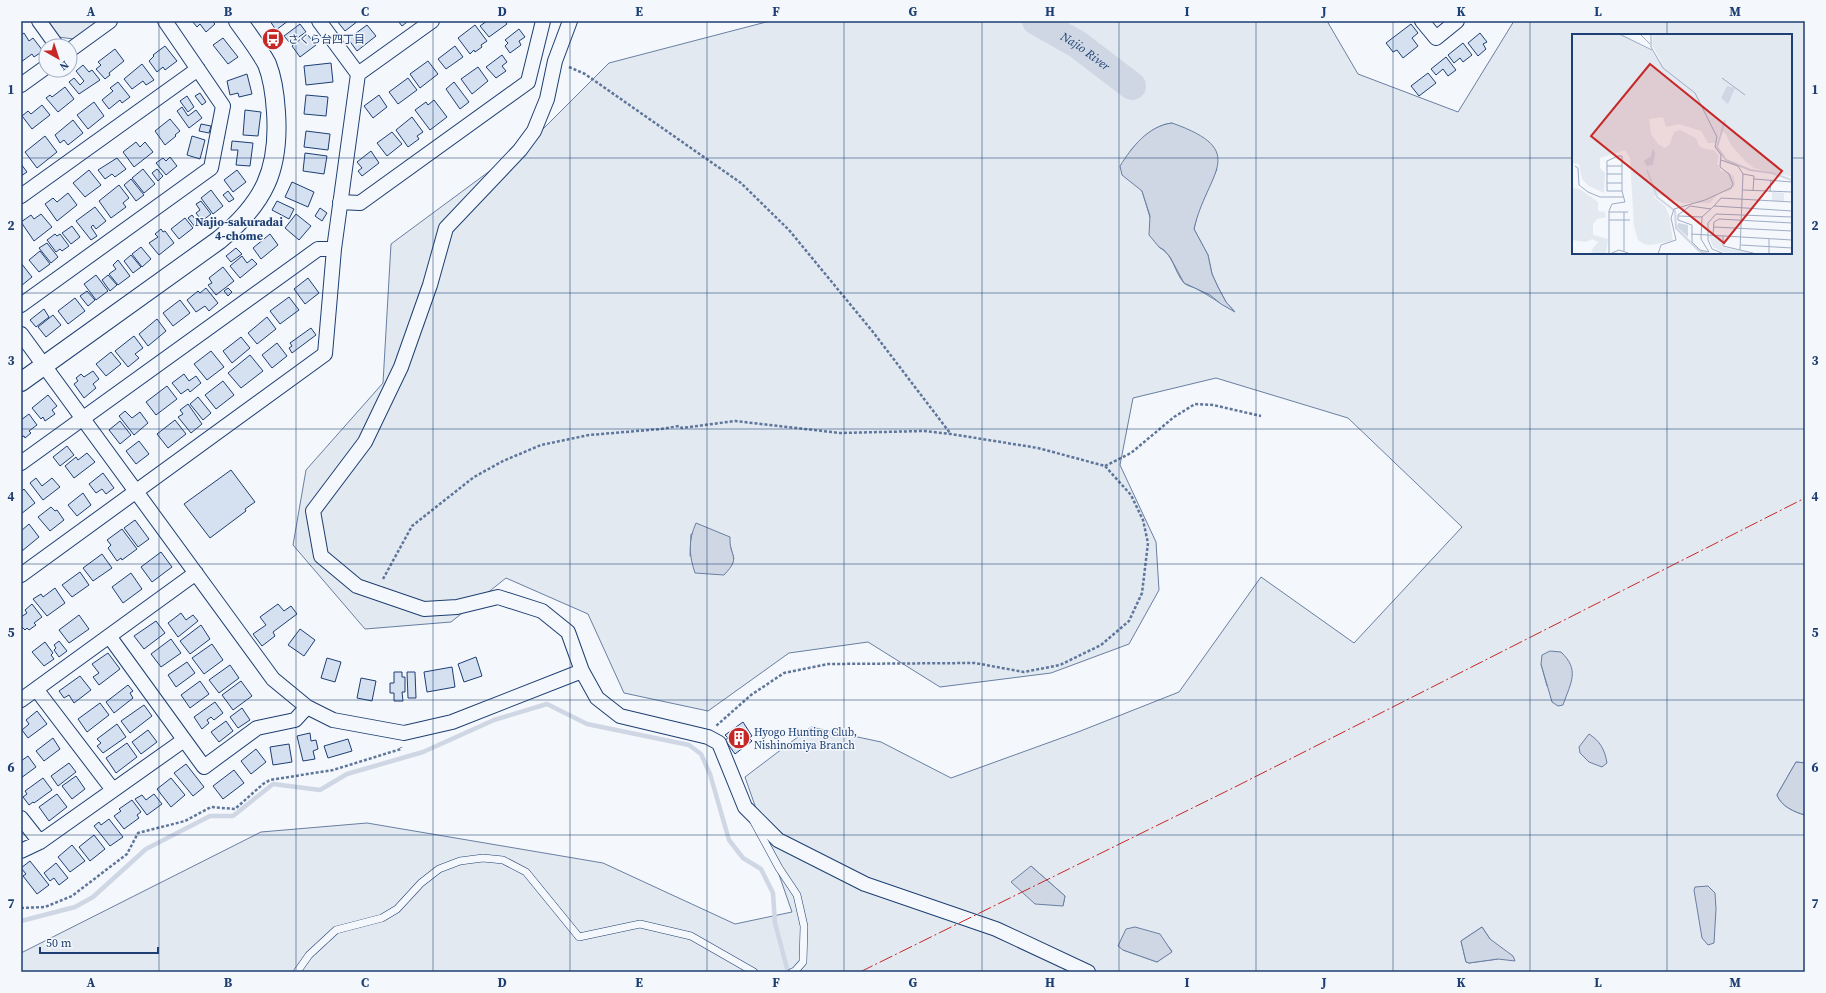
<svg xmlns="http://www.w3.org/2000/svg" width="1826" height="993" font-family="'Source Serif 4','Noto Sans JP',serif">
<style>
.green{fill:#e3e9f0;stroke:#687fa3;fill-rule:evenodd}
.water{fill:#cfd7e4;stroke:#687fa3}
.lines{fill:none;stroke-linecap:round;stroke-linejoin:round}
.stream{stroke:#cfd7e4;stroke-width:4.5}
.river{stroke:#cfd7e4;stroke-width:28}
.building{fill:#d5e0f0;stroke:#1d3f73}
.service-casing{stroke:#1d3f73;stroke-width:8}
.minor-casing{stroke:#1d3f73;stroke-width:16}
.tertiary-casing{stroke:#1d3f73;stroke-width:20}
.path{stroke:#5e769c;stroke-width:2.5;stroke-dasharray:3 2;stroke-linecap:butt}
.service{stroke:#f4f7fb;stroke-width:7}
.minor{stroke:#f4f7fb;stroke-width:14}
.tertiary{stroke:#f4f7fb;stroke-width:18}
.power{stroke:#c62828;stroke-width:1;stroke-dasharray:14 3 2 3;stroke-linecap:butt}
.grid{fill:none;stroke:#1d3f73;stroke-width:1;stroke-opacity:0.55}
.labels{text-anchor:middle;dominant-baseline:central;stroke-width:3;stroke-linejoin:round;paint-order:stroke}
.poi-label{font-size:11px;fill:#1d3f73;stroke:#f4f7fb;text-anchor:start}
.water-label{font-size:12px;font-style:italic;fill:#1d3f73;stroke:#f4f7fb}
.neighbourhood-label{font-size:12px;font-weight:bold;fill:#1d3f73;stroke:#f4f7fb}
.inset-river{fill:none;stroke:#cfd7e4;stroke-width:2}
.inset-road{fill:none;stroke:#9eadc5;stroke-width:1}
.view{fill:#c62828;fill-opacity:0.15;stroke:#c62828;stroke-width:2}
.inset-edge{fill:none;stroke:#1d3f73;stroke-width:2}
.neatline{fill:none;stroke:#1d3f73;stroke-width:1.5}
.grid-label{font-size:13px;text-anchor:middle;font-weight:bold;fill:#1d3f73}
</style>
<rect width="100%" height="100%" fill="#f4f7fb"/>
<!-- green -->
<path class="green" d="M46,21H98L74,39L58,37Z
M770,21H1327L1358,74L1458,112L1514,21H1805V763L1796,762L1777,795C1781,806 1794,812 1805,815V972H21V953L261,832L367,823L603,863L735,924L792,912L745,777L811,727L881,742L951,778L1078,732L1179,692L1261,577L1354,643L1462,527L1348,418L1216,378L1133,398L1120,465L1156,542L1159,590L1129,644L1051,673L940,687L868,642L789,653L708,711L624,693L588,614L506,578L451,622L365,629L293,545L306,470L383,383L391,244L533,139L609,63ZM1573,35H1791V253H1573ZM1172,123L1217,169L1198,212L1194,229L1208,255L1212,274L1218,287L1226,302L1234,311C1220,304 1209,295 1195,288C1192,287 1186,285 1184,283C1174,272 1174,255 1159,247L1130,151C1142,138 1154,125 1172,123ZM691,534L730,545L734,559L690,556ZM1541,664L1568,690L1547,686ZM1031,866L1065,896L1063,906ZM1482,927L1490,939L1498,959L1469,963L1466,962L1461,941ZM1166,944L1172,951L1157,962L1123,950Z"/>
<!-- water -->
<path class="water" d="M1172,123C1251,151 1207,172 1194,229L1208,255L1212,274L1218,287L1226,302L1235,312L1221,304L1210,295L1184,283L1170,257L1164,250L1159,247L1149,235L1150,216L1142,191L1122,175L1120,166C1132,147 1148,126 1172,123Z
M696,523L730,537C729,558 742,556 724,575L695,573C689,555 688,541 696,523Z
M1550,651L1561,652C1580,670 1571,682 1563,705L1558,706L1552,702L1541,664L1542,655Z
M1589,734C1600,741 1605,750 1607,763L1602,767L1589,762L1580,753L1579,747Z
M1796,762L1805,763V815C1794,812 1781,806 1777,795Z
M1031,866L1065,896L1063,906L1035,904L1011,882Z
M1708,886L1715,893L1716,909L1714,943L1708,945L1702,938L1694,890L1695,887Z
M1135,927L1160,934L1172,952L1157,962L1123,950L1118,946L1126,929Z
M1482,927L1490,939L1513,956L1515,961L1498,959L1469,963L1466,962L1461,941Z"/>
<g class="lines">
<!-- stream -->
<path class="stream" d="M21,921L75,907L93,897L146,849L210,816H233L273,784L320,790L347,774L423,752L494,720L547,704L587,724L689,745L701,754L710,774L729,840L743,858L761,869L773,893L775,923L788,972"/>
<!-- river -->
<path class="river" id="s1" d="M1036,21L1077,44L1132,86"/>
</g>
<!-- building -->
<path class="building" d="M192,21H212L215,24L206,32L200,24L197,27Z
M270,21H288L276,30Z
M337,21H358L345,31Z
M398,21H406L407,22L402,26Z
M487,21H505L507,24L489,37L480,26Z
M300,24L306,32L290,43L284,36Z
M1411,24L1418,33L1412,38L1418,46L1403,58L1397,50L1393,52L1386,43Z
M367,25L376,36L357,51L348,39Z
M475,25L487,41L481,45L482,47L475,52L474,50L470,54L458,38Z
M519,29L525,37L519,41L521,45L510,53L505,46L508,43L505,40Z
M24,33L29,41L33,38L43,51L34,57L32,54L21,62V35Z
M1480,33L1487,42L1483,44L1486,49L1478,56L1468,43Z
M307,34L316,45L300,57L292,46Z
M223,38L238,57L228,64L213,45Z
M1463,43L1472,55L1463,62L1460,58L1454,63L1448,55Z
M165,46L177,61L165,70L163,67L157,72L149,61L154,56L153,55Z
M455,46L463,57L446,69L438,59Z
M115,49L124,61L109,73L110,75L105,79L96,69L101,65L98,62Z
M502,55L507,62L502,66L506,71L496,78L486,67Z
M1446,57L1456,70L1448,76L1443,69L1436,75L1431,69Z
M428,61L438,74L420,88L410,74Z
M331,63L333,82L306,85L304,66Z
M142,64L154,80L146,85L143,81L132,89L124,79Z
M83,65L89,72L92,70L100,80L79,94L69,82L74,78L80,85L84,81L76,71Z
M478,67L488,81L472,94L461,79Z
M1428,73L1436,83L1419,96L1411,86Z
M247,74L252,94L239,97L238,93L230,95L227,81Z
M408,78L417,90L398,104L389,92Z
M118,82L130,97L122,103L120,100L109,109L102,100L113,91L110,88Z
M454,82L469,102L460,109L446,89Z
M65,87L74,99L58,112L46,98L50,95L52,97Z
M200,93L206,102L202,105L195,96Z
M306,95L328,97L326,116L304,114Z
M379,95L387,107L373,118L364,106Z
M187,96L194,107L188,112L180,101Z
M434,100L447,117L430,130L415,110L426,102L428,105Z
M94,102L104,116L88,129L77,115Z
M42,105L50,115L32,129L22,116L28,111L31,114Z
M182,107L188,116L196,110L202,118L189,128L177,111Z
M245,110L261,112L258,136L243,135Z
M412,117L423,132L417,136L419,139L408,147L396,130Z
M170,119L180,131L175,135L176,136L165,145L155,131Z
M73,120L83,133L68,145L64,140L60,143L55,135Z
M201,124L211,126L209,133L199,131Z
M306,131L330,134L328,150L304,147Z
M392,132L402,144L387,156L377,143Z
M45,136L57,152L37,168L25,152Z
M192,136L205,140L200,159L187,155Z
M232,141L253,143L250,166L236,165L238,150H231Z
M136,142L140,147L145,142L153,152L134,167L123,152Z
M371,151L379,163L362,176L358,171L362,168L357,162Z
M305,153L327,156L324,174L303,171Z
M170,157L177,166L166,175L156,163L163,158L166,161Z
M117,158L126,169L115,177L112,174L105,179L98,170Z
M21,164L27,172L21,176Z
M143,169L155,184L144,193L132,178Z
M157,169L163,176L158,181L152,173Z
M89,170L101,185L85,197L73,183Z
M237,170L246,182L233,192L224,180Z
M131,179L144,195L136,201L124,185Z
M292,182L314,192L308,207L285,197Z
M119,185L129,198L123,203L126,207L111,218L99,201Z
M211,190L223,206L213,214L201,198Z
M228,191L234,199L229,202L223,195Z
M68,193L77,205L57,221L45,204L53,198L57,202Z
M201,201L211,214L202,221L196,213L200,210L196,204Z
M277,201L294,209L289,219L272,210Z
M95,207L106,221L96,229L93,225L91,227L97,236L91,240L76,221Z
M320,208L327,213L322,221L315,216Z
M41,214L52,227L34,241L21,222L31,215L34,219Z
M296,214L311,226L299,240L285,228Z
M192,215L199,224L195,227L188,218Z
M185,218L193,228L179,239L171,229Z
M72,226L80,237L71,244L62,233Z
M161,229L163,232L165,231L174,243L159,255L149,243L158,237L155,234Z
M55,234L57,236L60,234L69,246L62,251L60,249L56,252L47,240Z
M270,234L278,245L261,259L253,248Z
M47,243L58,257L51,263L39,248Z
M141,247L151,259L142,267L132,254Z
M236,248L242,254L231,262L226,256Z
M40,251L50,264L39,272L29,260Z
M131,255L141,267L133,273L124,261Z
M242,256L247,263L252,259L257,264L240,278L230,266Z
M118,260L130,276L118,285L109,274L116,269L113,265Z
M21,263L32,277L21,286Z
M223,267L234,281L216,295L208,285L212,283L209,278Z
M96,275L108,291L96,300L84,284Z
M108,275L117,285L110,291L102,280Z
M308,278L319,293L305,304L294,289Z
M206,288L218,303L209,311L205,306L196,312L187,300L198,291L200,293Z
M228,288L232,292L228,296L224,291Z
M87,291L95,300L88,306L80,296Z
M289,297L299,310L280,324L270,311Z
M75,298L85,311L68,324L58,311Z
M180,300L190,313L173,326L163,313Z
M44,309L49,317L36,327L30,320Z
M53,315L61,325L46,337L38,327Z
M267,317L276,329L257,344L248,333Z
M157,319L166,331L148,346L139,334Z
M311,328L316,335L292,353L289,348L292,346L290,343Z
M134,336L143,348L135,354L139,358L128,367L115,351Z
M241,337L250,348L232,363L223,351Z
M277,343L287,356L272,368L262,355Z
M211,351L224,367L207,380L194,364Z
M111,352L121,364L106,376L96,364Z
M250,355L263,371L241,388L228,373Z
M93,371L99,379L93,384L96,388L84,398L74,384L78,381L76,378L81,374L84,377Z
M184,374L189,381L196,376L201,383L190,392L188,389L181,394L172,383Z
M223,381L234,395L216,409L205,395Z
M167,386L177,399L156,415L146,402Z
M48,395L57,406L52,410L55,414L45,421L43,417L41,419L32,408Z
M198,397L211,413L203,420L190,404Z
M188,404L202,424L191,433L178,417L183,414L180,410Z
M125,411L132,418L140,412L148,423L134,435L119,416Z
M29,414L37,425L29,431L31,433L25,438L24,436L21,437V420Z
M175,420L186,434L168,448L157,434Z
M120,421L131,435L120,444L109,430Z
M139,441L149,454L136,464L126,451Z
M67,446L74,455L60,466L53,457Z
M87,453L95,462L74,478L65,466L76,457L78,460Z
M231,470L255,502L245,509L246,511L210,538L184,504Z
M103,473L114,488L106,494L102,489L96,493L89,484Z
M36,478L42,486L52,478L60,487L43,500L30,483Z
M24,489L35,503L21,514V492Z
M83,493L91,505L77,516L68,505Z
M51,507L55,511L57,510L64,520L50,531L38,517Z
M135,520L149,539L138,547L124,528Z
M29,524L39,537L22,551L21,531Z
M122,529L137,549L122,560L121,558L117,561L108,548L111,545L107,540Z
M161,552L172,567L152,582L141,567Z
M102,554L112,568L93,581L83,568Z
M80,572L89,585L72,597L62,585Z
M131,573L142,589L123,603L112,587Z
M55,588L65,603L47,616L33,599L41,594L43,597Z
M32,604L42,617L34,623L36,625L29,630L27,628L25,630L21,626V617L27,613L25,610Z
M278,604L284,611L291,606L297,614L273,632L275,636L262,646L253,634L266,625L260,617Z
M181,613L186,620L193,615L198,621L178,637L168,623Z
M79,615L89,629L69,643L59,630Z
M156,621L165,633L144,649L134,636Z
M201,625L210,639L190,654L180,641Z
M300,629L315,640L304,656L288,645Z
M171,639L181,653L161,667L151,654Z
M59,641L67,651L59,657L54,650L56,648L54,645Z
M45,642L53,653L51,655L54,659L44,666L32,652Z
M212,644L223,660L204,674L192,658Z
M108,653L120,669L99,685L93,677L99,673L92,664Z
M476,657L482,676L464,682L458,664Z
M327,658L341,662L335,682L321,678Z
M187,662L195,673L176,687L168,675Z
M230,665L239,678L219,693L209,680Z
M452,667L455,687L427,692L424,672Z
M394,672H402V677H405V692H402L403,701H394V693H390V683H394Z
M407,672H415L416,698H408Z
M80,676L91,690L74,703L69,695L64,698L59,691Z
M361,678L376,681L372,701L357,698Z
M200,681L209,694L190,708L181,695Z
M241,681L252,696L233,710L222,695Z
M128,685L133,691L130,693L133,698L114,713L106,702Z
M215,702L223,713L214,720L211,717L207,720L209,723L202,729L194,717Z
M100,703L109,715L87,732L78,719Z
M144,705L152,716L130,733L121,721Z
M242,708L250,720L238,728L230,717Z
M37,711L47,724L28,738L22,730L29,724L26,720Z
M226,721L233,731L219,742L211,732Z
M743,722L752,736L749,738L752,741L735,754L725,740L728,738L725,735Z
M117,724L126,737L103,753L97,746L101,743L97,739Z
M148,730L157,742L141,754L132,742Z
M310,733L311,741L316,740L318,749L313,751L315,759L303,761L297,736Z
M53,738L60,749L44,761L36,751Z
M348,739L352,751L328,758L324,746Z
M127,743L137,757L116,773L106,758Z
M289,744L292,762L273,765L270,747Z
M256,749L266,762L251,774L241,761Z
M28,756L36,767L21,778V761Z
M69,763L76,772L58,786L51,776Z
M186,764L204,787L193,796L174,773Z
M234,770L244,783L223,799L213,786Z
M76,776L85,789L72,799L62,786Z
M43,778L52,790L34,803L33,802L29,805L23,797L27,794L25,791Z
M171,778L185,795L171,807L157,789Z
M57,794L67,807L49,821L39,807Z
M154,794L162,804L147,815L135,799L142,795L146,800Z
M132,800L141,812L137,815L139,818L124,829L114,816L121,811L119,809Z
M109,819L123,837L110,846L94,826L99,822L101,825Z
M94,835L105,849L90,861L79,847Z
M72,845L85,861L70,872L58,857Z
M30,861L49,885L37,894L23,876L26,874L21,868Z
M56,863L68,878L59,885L54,878L50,881L44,873Z"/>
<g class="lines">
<!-- service casing -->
<g class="service-casing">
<path id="service" d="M754,822L779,868L797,895L804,926L803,962L795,971L792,972
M297,972L309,955L336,930L382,918L397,909L421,883L439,869L460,861L483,858L503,860L526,872L579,937L640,924L691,936L754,972"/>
</g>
<!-- minor casing -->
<g class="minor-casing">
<path id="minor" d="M39,21L57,46
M570,21L555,61L547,99L534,131L520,150L446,228L430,285L401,367L365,442L313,511L321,556L357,586L424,609L457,607L498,597L542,611L568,632L582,671L597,698L620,716L708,737L719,743L745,807L778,840L865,884L996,929L1088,972
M1422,21L1436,38L1457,21
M70,50L110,21
M358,74L432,21
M21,85L46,67
M21,196L198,69
M340,202L360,203L528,82L543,21
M21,305L211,168L223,106L165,21
M21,334L273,679L307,707L333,720L404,733L452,722L582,671
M21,463L318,249H334
M21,575L325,354L334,249L358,74L319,21
M109,636L204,767L257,728L295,720L307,707
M36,689L113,790
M21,700L196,573
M21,818L40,842
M21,851L40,842L184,740"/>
</g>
<!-- tertiary casing -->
<g class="tertiary-casing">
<path id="tertiary" d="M21,382L219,240C264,203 280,170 276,112C275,96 273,79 267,64C259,49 248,35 238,21"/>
</g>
<!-- path -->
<path class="path" d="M569,67L585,74L741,183L789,230L873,332L950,433
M1105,466L1131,453L1174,417L1195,404L1213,405L1261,416
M383,579L412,526L474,477L503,461L541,445L589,435L661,429L679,426L682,428L735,421L840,433L924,431L951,434L1038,448L1105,466L1131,495L1143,520L1148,543L1142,593L1129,621L1101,645L1060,665L1024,672L975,663L828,664L784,673L751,695L716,726
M21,908L45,907L72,896L127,854L138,833L185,821L211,807L235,809L263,784L270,780L333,770L401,749V747"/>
<!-- service -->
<use href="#service" class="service"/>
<!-- minor -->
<use href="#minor" class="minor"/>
<!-- tertiary -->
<use href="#tertiary" class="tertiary"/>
<!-- power -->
<path class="power" d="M860,972L1233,788L1805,498"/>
</g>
<!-- grid -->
<path class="grid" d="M159,21V972M296,21V972M433,21V972M570,21V972M707,21V972M844,21V972M982,21V972M1119,21V972M1256,21V972M1393,21V972M1530,21V972M1667,21V35M21,158H1573M1791,158H1805M1667,253V972M21,293H1805M21,429H1805M21,564H1805M21,700H1805M21,835H1805"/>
<!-- icons -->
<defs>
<g id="bus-disc" transform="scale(1.15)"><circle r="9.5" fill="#c62828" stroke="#f4f7fb"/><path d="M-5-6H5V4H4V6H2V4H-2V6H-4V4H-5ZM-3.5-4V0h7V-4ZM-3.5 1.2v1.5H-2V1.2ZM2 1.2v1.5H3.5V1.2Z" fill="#fff"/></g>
<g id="building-disc" transform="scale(1.15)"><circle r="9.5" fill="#c62828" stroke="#f4f7fb"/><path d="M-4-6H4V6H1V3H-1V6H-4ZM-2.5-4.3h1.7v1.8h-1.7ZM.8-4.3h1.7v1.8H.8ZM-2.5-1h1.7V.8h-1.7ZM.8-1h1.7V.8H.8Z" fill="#fff"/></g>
</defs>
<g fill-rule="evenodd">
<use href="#bus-disc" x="273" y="39"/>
<use href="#building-disc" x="739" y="738"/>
</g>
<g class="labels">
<!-- poi labels -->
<g class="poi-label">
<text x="288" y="39">さくら台四丁目</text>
<text x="754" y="732">Hyogo Hunting Club,<tspan x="754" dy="13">Nishinomiya Branch</tspan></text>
</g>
<!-- water labels -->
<g class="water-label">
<text stroke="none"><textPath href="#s1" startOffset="58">Najio River</textPath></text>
</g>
<!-- neighbourhood labels -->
<g class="neighbourhood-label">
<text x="239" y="222">Najio-sakuradai<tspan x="239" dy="14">4-chome</tspan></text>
</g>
</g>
<!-- overview -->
<g transform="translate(1572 34)">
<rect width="220" height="220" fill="#f4f7fb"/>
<path d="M0,0H51L81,17L92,32L80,11L81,0H220V143L182,134L174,128L159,111L153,99L148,97L144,109H136L129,97L107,90L94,93L91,83L77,85L79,100L86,110L93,114L98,110L102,98L108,96L124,104L127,112L133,115L142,116L147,122L145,130L149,137L156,138L162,142L163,152L157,157L147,159L138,169H111L84,160L82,163L93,172L97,181L101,207L78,211L72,210L66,206L62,192L58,124L53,116L28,124V134L33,139L32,159L17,152L10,145L7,130L0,129ZM0,154L8,155L26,168V177L33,178L34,183L25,185L21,190V201L36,205L34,220H22L19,217L26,208L20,205L14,208L0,206ZM200,158L212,159V167H200ZM137,202H149L150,213L182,220L151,218L141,213Z" fill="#e3e9f0"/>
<path d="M155,52L163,54L156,70L149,64ZM81,114L83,119L81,131L75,132L72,127L79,122ZM106,189L116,191V203L105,193Z" fill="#cfd7e4"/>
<path class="inset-river" d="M153,86L145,113L154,126L178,136L200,139L220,146M75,136L85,163L103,177L104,194L127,217L135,220"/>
<path class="inset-road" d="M47,0L80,16M68,0L78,10M79,0V13L91,34L123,59L145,103L143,113L149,121L148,133L157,140L161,150L159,154L133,166L102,175L99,184L104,206L89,211L86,220M150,44L173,61M149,126L166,132L171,140L168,216M3,132L6,134L7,151L16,158L28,163H52M35,132H50M35,140H50M171,140L182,142L181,157M182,145L220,148M35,149H50M171,156L220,158M198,158L199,146M142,172L220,177M139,175L118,172L106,181V186L120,191V208L128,216L137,218L129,205L130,183L142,172L149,164L220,168M37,178H56M107,182L130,183M37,186H58M142,193L220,197M119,200L220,206M141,201L142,188L147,185L220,189M151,202V212L185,220M169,211L220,214M52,217V178M37,220V177L40,170L53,168L50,157V122H46L35,127V157H50M38,220L47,216L59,220M152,220L140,215L136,206V189L144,180L220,183M197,220V205"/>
<path class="view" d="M78,30L210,137L152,209L19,102Z"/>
<rect width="220" height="220" class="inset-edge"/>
</g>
<!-- border -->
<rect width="1826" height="993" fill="none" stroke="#f4f7fb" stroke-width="44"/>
<!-- north arrow -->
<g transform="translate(58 58) rotate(141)"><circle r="19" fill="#f4f7fb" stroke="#9eadc5"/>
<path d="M0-3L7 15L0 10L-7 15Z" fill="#c62828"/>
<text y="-6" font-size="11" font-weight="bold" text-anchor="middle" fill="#1d3f73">N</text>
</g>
<!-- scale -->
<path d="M40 947v6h118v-6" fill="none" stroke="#1d3f73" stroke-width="2"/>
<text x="46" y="947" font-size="12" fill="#1d3f73" stroke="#f4f7fb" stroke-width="3" paint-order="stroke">50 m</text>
<rect x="22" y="22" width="1782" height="949" class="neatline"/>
<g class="grid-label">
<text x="91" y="16">A</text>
<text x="228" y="16">B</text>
<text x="365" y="16">C</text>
<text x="502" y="16">D</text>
<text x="639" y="16">E</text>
<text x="776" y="16">F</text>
<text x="913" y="16">G</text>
<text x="1050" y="16">H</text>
<text x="1187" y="16">I</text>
<text x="1324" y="16">J</text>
<text x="1461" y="16">K</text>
<text x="1598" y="16">L</text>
<text x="1735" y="16">M</text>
<text x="11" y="94">1</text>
<text x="1815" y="94">1</text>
<text x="11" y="230">2</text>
<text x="1815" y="230">2</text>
<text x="11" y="365">3</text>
<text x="1815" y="365">3</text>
<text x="11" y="501">4</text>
<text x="1815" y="501">4</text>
<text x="11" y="637">5</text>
<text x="1815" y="637">5</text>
<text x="11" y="772">6</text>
<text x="1815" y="772">6</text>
<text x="11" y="908">7</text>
<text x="1815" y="908">7</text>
<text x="91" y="987">A</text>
<text x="228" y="987">B</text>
<text x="365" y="987">C</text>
<text x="502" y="987">D</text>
<text x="639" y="987">E</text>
<text x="776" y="987">F</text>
<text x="913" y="987">G</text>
<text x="1050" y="987">H</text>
<text x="1187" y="987">I</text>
<text x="1324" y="987">J</text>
<text x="1461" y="987">K</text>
<text x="1598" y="987">L</text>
<text x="1735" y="987">M</text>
</g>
</svg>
